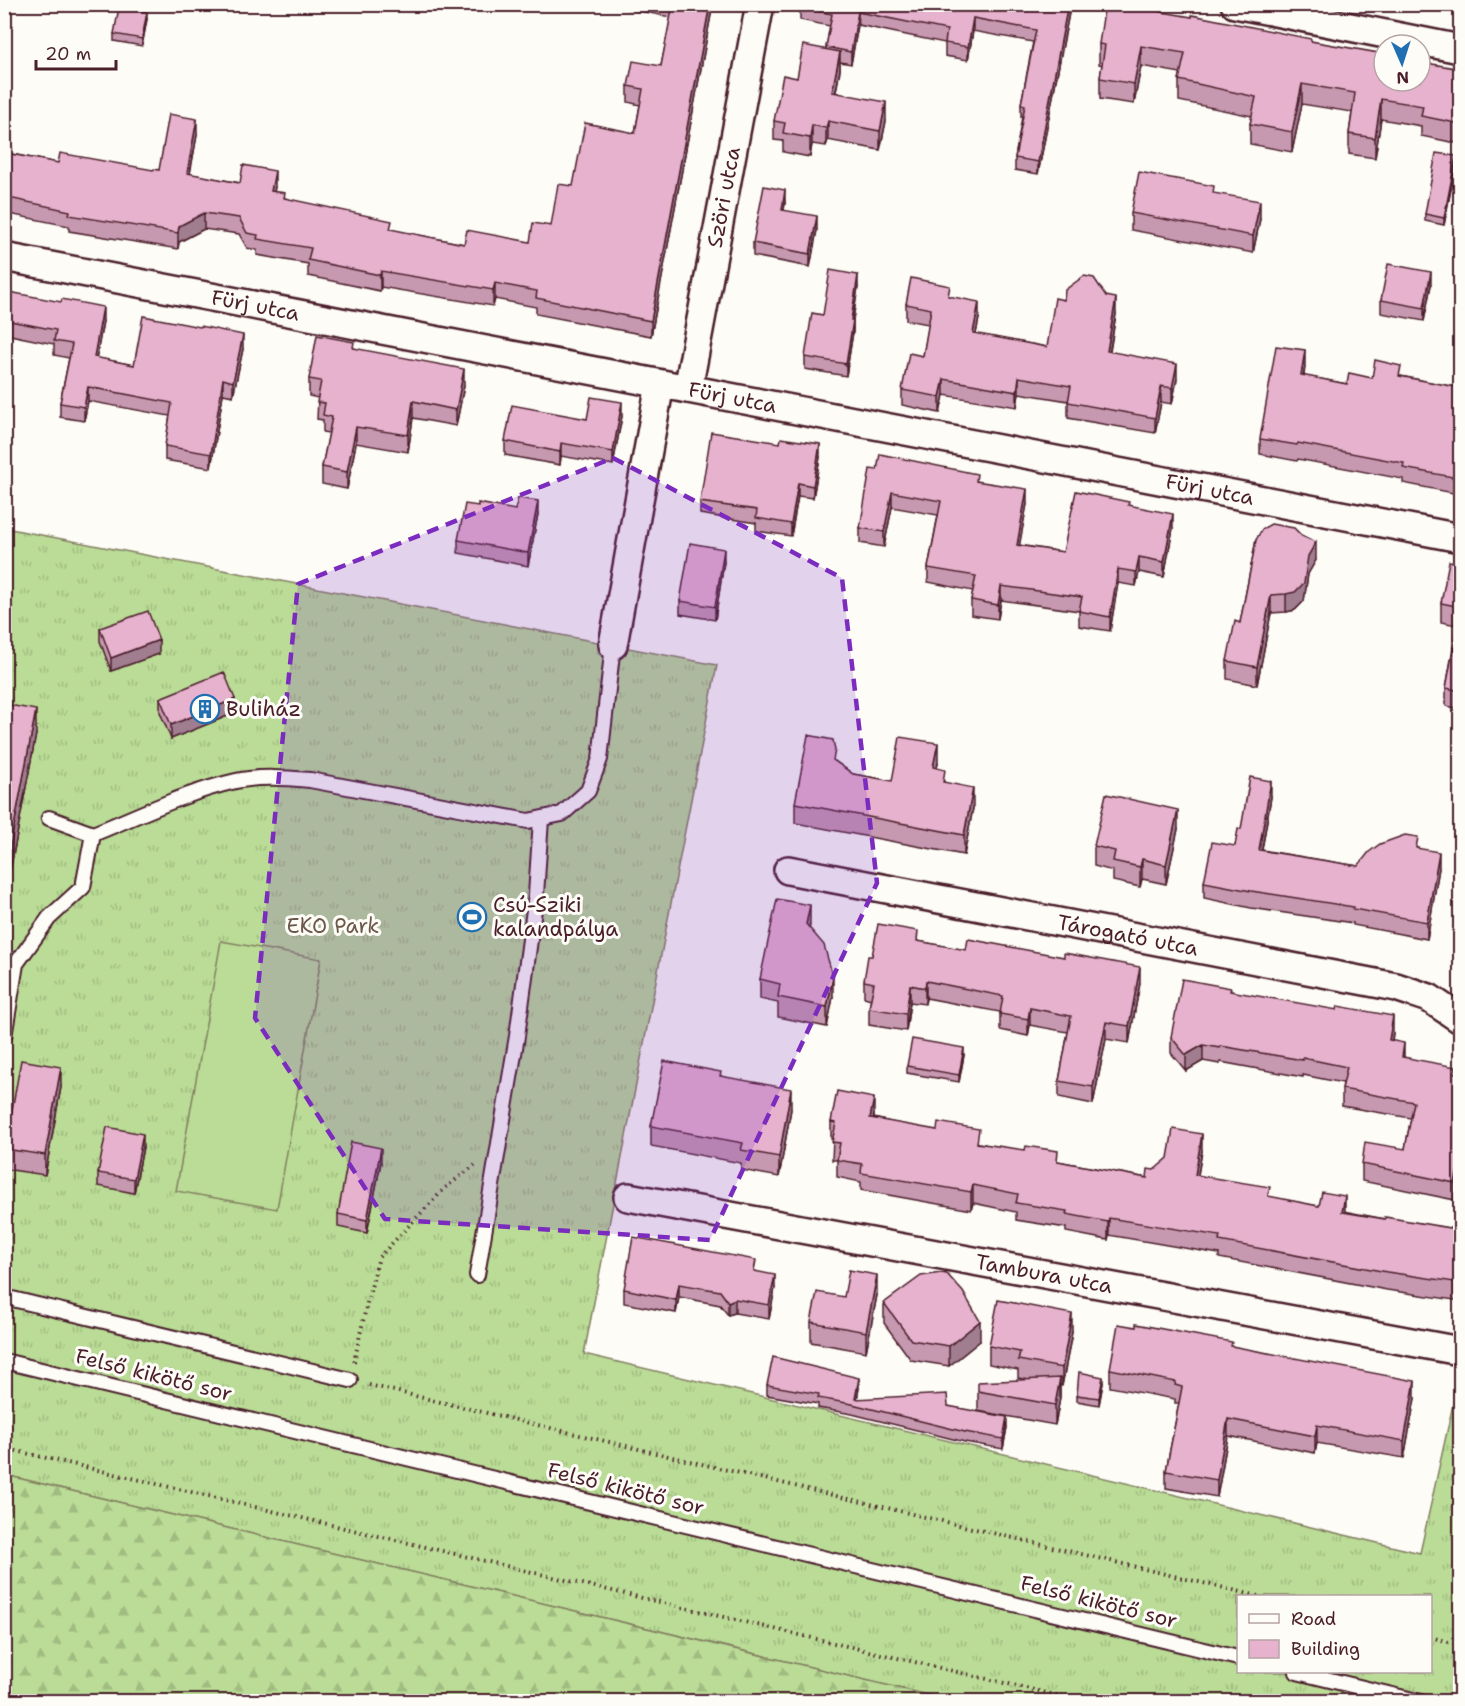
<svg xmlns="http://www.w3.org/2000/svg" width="1465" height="1706" font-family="'Shantell Sans',sans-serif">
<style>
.grass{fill:url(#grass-tufts);stroke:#827e60;stroke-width:1.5;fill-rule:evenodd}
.forest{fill:url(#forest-firs);stroke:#827e60;stroke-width:1.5}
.pitch{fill:#badc96;stroke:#827e60;stroke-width:1.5}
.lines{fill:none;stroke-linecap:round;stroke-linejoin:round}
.lane-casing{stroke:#4a1f2b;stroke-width:18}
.street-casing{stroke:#4a1f2b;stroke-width:32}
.path{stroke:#4a1f2b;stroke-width:4;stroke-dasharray:1.5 4.5;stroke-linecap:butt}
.lane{stroke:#fdfcf7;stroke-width:14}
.street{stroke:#fdfcf7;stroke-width:27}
.wall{fill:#c699b0;stroke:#4a1f2b;stroke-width:1.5}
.shaded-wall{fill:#a17d90;stroke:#4a1f2b;stroke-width:1.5}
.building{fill:#e6b2cd;stroke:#4a1f2b;stroke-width:1.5}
.marked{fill:#7b2cbf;fill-opacity:0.2;stroke:#7b2cbf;stroke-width:4.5;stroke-dasharray:12 8;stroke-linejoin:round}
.labels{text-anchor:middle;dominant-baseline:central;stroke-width:6;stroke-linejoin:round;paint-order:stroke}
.street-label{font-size:21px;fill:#4a1f2b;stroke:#fdfcf7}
.poi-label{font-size:21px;fill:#4a1f2b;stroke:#fdfcf7;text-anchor:start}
.park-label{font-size:21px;fill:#6c584b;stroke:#fdfcf7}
</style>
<defs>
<pattern id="grass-tufts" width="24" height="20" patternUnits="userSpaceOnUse" patternTransform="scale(1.5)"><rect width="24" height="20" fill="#badc96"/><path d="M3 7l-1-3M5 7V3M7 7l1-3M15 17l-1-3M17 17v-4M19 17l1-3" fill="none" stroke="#a1bc81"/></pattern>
<pattern id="forest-firs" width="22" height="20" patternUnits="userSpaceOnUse" patternTransform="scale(1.5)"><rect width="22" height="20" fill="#badc96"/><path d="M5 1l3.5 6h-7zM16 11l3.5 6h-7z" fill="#a1bc81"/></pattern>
</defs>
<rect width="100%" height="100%" fill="#fdfcf7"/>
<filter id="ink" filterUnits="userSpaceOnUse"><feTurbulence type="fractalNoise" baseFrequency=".0167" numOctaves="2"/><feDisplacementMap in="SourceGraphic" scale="12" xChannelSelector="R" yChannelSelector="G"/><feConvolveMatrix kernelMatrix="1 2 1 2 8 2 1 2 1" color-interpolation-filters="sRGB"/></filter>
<g filter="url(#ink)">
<!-- grass -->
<path class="grass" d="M5,528L717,665L584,1354L1420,1553L1460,1373V1701H953L5,1475ZM1238,1596H1430V1672H1238Z"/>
<!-- forest -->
<path class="forest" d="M5,1475L953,1701H5Z"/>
<!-- pitch -->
<path class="pitch" d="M221,941L321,959L277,1209L176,1191Z"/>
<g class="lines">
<!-- lane casing -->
<g class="lane-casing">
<path id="lane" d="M49,818L93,834C140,815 187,792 236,781C260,776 286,778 310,780L528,821L562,814L588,791L600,759L613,645
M4,1037L16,964L49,918L83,887L93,834
M477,1275L517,1036L536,895L541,819
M4,1297L350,1380
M4,1361L1238,1658
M1297,1672L1421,1702"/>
</g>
<!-- street casing -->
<g class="street-casing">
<g id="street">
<path d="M1235,4L1460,49"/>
<path id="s1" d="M4,257L1460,538"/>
<path id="s2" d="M688,389L760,4"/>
<path d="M613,645L660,384"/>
<path id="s3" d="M788,870L1396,987L1429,998L1460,1019"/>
<path id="s4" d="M628,1197L1460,1351"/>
</g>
</g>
<!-- path -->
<path class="path" d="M354,1362L367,1303L379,1257L445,1188L475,1165
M369,1385L1258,1596
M4,1448L1085,1702
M1430,1637L1460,1645"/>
<!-- lane -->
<use href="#lane" class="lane"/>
<!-- street -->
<use href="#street" class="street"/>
</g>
<!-- wall -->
<path class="wall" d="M612,4H713L651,336L536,314V307L495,299L493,306L381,287L380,291L308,276V264L257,255V250L247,248L239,234L204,229L179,242L178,249L69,231V226L4,213V146L12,154L58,163L153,170H159L197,135L190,174L240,183L275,187L274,191L285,198L392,230L464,244L530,242L551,226L573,186L635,133L640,105L628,102V86L661,66L671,17L612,6Z
M1069,4V13L1038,174L1015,170V158L1022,117H1021V104L1033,42L973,31L968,60L945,56V43L858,25L851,64L840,62V70L836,92L886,121L880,150L828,140L826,146L812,144L810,157L783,152V141L774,140V121L797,78L826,49L830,26L800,20V8Z
M147,19L142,46L114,41V34Z
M1311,41L1384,81L1461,69V144L1421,136V126L1381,119L1375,158L1349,154V134L1352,112L1302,104L1292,152L1250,144V124L1252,116L1179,101V80L1181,73L1141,66L1134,104L1100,99V78L1102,65L1099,64V44Z
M1456,163L1444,225L1425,221V214Z
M785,203L784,210L817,230L810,267L753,256V243Z
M1131,213L1260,219L1253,253L1131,230Z
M1431,285L1424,321L1381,313V300Z
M858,287L853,320V332L846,376L805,369V357L823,315Z
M4,291L103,321L96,358L134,365L243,349L233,396L223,394L211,468L165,460V446L170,416L88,401L84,421L60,417V403L69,358L54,355V344L10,335L4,373Z
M950,296L979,318L976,334L1047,347L1116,314L1110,352L1177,379L1172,404L1161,402L1155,433L1068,418V401L1019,393L1017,407L944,395L940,413L902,405V390L923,356L929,324L906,320V304Z
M354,348L464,386L456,426L413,418L408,452L356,443L347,489L322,484V467L329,433L323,432V420L317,419L318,398L309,396V379Z
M1305,366L1304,376L1347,384L1372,378L1401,376L1461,388V483L1458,494L1403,483V479L1298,459L1297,461L1260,454V439Z
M622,416L613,465L561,456L560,465L505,455V441L587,419Z
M820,457L813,498L798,496L791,536L756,531V523L700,514V502Z
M877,470L977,481L1027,504L1019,545L1063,552L1129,506L1173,528L1164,577L1139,572L1136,586L1118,583L1110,631L1079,626V611L1001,600L998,619L971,615V600L973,591L928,582V568L938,515L892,507L884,547L860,543V528Z
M478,506L538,514L528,566L458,553V540Z
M1256,540L1316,560L1308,574L1304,601L1295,610L1286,612L1271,613L1257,685L1227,679V661L1240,623Z
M724,562L715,620L680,614V601Z
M1461,563V709L1446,706V688L1457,625L1441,622V603Z
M100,628L159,654L111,671L100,641Z
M4,685L7,705L36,734L8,882H4Z
M160,698L235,713L171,739L160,712Z
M835,761L853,774L892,781L938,763L937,768L945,783L973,808L964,855L795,823V803Z
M1271,797L1262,850L1358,866L1418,848L1439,868L1427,939L1353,925V923L1251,908L1204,898V882L1235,846L1241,829Z
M1178,829L1166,884L1142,879L1140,887L1113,881V871L1094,866V846Z
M810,925L809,928L833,997L827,1027L778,1017V1003L760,999V979Z
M918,941L1140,983L1129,1043L1106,1039L1093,1104L1059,1097V1081L1068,1032L1030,1025L1028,1036L1000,1030V1012L926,998L925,1004L910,1002L906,1031L869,1025V1008L871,999L864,997V981L872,956Z
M1231,991L1393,1033L1392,1041L1404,1057L1461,1074V1172L1455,1200L1362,1181V1164L1405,1149L1411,1118L1342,1106V1089L1343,1083L1303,1075V1077L1220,1062V1064L1203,1061L1186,1071L1171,1053V1037Z
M964,1055L959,1082L907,1073V1066Z
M721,1076L791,1109L779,1177L741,1170V1163L651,1146V1126Z
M61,1087L45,1175L5,1169V1149Z
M874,1115V1118L979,1143L1058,1161L1147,1178L1154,1170L1202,1151L1198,1175L1270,1197L1385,1219L1461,1230V1301L1387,1290L1219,1258V1254L1109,1235L1108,1240L1066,1232V1228L1016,1220V1212L973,1203L971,1210L861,1190V1182L837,1177V1160H832L833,1139H831V1122Z
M143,1147L134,1193L98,1186V1173Z
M381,1162L367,1233L338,1227V1214Z
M756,1271L775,1288L769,1319L735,1313L728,1315L720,1305L679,1297L676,1313L624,1303V1289Z
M877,1295L866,1352L811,1342V1322L844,1297Z
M884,1303L980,1341L949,1366L911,1360L884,1323Z
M1072,1332L1062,1386L1060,1385V1398L1055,1425L978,1411V1391L1029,1380L1018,1378V1370L989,1364V1346Z
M1232,1346L1415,1398L1404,1458L1317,1443L1315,1453L1228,1436L1217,1497L1166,1488V1471L1179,1403H1175V1399L1110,1387V1369Z
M1103,1383L1099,1405L1077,1401V1395Z
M767,1385L859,1388L857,1399L948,1406L1007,1427L1003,1449L965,1442L852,1414L818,1408V1404L767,1395Z"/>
<!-- shaded-wall -->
<path class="shaded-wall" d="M710,4H713L651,336V321Z
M1068,4H1069V13L1038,174V162Z
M147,12V19L142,46V39Z
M858,12V25L851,64V52Z
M973,18V31L968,60V47Z
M1141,46V66L1134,104V84Z
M840,52V70L832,110V92Z
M1302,84V104L1292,152V132Z
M1381,99V119L1375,158V138Z
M886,102V121L880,150V131Z
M197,119V135L187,189V173Z
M828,121V140L826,146V128Z
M812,125V144L810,157V138Z
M1456,156V163L1444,225V218Z
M275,171V187L271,207V191Z
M785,190V203L782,223V210Z
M1260,201V219L1253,253V236Z
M204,213V229L179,242L178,249V233L179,226Z
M817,216V230L810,267V254Z
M381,271V287L380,291V275Z
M1431,272V285L1424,321V308Z
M858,275V287L851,331V320Z
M495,283V299L493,306V290Z
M1116,298V314L1107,367V351Z
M979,302V318L973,349V333Z
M103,307V321L94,372V357Z
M853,320V332L846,376V364Z
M10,321V335L4,373V359Z
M243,335V349L233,396V382Z
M1305,350V366L1301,391V375Z
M1177,364V379L1172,404V388Z
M464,369V386L456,426V410Z
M1019,377V393L1017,407V392Z
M223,379V394L211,468V454Z
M944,379V395L940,413V397Z
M1161,386V402L1155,433V418Z
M88,387V401L84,421V407Z
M413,401V418L408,452V435Z
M622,402V416L613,465V452Z
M356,427V443L347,489V472Z
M561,443V456L560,465V452Z
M820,444V457L813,498V486Z
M1461,467V483L1458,494V478Z
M798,483V496L791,536V524Z
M1027,489V504L1017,559V545Z
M892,492V507L884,547V532Z
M538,501V514L528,566V553Z
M1173,514V528L1164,577V562Z
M1316,542V560L1308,574L1304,601L1295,610L1286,612V594Z
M724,549V562L715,620V607Z
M1139,557V572L1136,586V572Z
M1118,569V583L1110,631V617Z
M1001,586V600L998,619V605Z
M1271,595V613L1257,685V667Z
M159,640V654L111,671V658Z
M7,685V709L4,723V699Z
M235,699V713L171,739V725Z
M36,710V734L8,882V858Z
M938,743V763L933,787V767Z
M1271,781V797L1259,866V850Z
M973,788V808L964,855V835Z
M1178,810V829L1166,884V865Z
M1439,852V868L1427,939V922Z
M1142,859V879L1140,887V867Z
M810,905V925L806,943V924Z
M1140,967V983L1129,1043V1026Z
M833,977V997L827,1027V1007Z
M926,981V998L925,1004V988Z
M910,985V1002L906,1031V1014Z
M1030,1008V1025L1028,1036V1019Z
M1393,1016V1033L1389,1057V1040Z
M1106,1022V1039L1093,1104V1087Z
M1404,1043V1060L1402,1057Z
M1203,1045V1061L1186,1071V1055Z
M964,1048V1055L959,1082V1075Z
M61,1067V1087L45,1175V1155Z
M791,1089V1109L779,1177V1157Z
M874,1098V1115L870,1135V1118Z
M143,1134V1147L134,1193V1179Z
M1202,1134V1151L1195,1192V1175Z
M381,1148V1162L367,1233V1220Z
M1461,1155V1172L1455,1200V1183Z
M973,1185V1203L971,1210V1192Z
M1345,1196V1214L1342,1212Z
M1109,1218V1235L1108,1240V1222Z
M775,1275V1288L769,1319V1305Z
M877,1275V1295L866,1352V1332Z
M679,1284V1297L676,1313V1300Z
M735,1299V1313L728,1315V1302Z
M1072,1314V1332L1062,1386V1368Z
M980,1321V1341L949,1366V1346Z
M1103,1377V1383L1099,1405V1398Z
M859,1378V1388L856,1405L855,1399Z
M1060,1378V1398L1055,1425V1405Z
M1415,1381V1398L1404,1458V1441Z
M1007,1417V1427L1003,1449V1439Z
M1228,1419V1436L1217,1497V1480Z
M1317,1425V1443L1315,1453V1436Z"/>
<!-- building -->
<path class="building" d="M673,4H710L651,321L536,298L537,291L495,283L493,290L381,271L380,275L308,260L311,248L257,239L258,235L247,233L239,218L204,213L179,226L178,233L69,215L70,211L4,197V146L12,148L10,154L58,163L60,153L153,170L154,169L159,170L169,114L197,119L187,173L240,183L243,165L275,171L271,191L285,193L284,198L392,221L390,229L464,244L467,230L530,242L533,223L551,226L558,184L573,186L585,123L635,133L643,89L628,86L633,61L661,66Z
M801,4H1068L1038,162L1015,158L1025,105L1021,104L1036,30L973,18L968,47L945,43L947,30L858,12L851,52L826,47L832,14L800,8Z
M1105,4H1115L1192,17V15L1311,39V41L1384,54V81H1420V62L1461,69V124L1421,116L1423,106L1381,99L1375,138L1349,134L1355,93L1302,84L1292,132L1250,124L1256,97L1179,80L1185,53L1141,46L1134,84L1100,78L1105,45L1099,44Z
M119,7L147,12L142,39L114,34Z
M803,45L840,52L832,92L886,102L880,131L828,121L826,128L812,125L810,138L783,133L785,123L774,121L783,75L797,78Z
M1436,153L1456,156L1444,218L1425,214Z
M1139,172L1214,186L1213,193L1260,201L1253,236L1131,213Z
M764,186L785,190L782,210L817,216L810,254L753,243Z
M1388,264L1431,272L1424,308L1381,300Z
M830,270L858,275L851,320H853L846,364L805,357L812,313L823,315Z
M1084,276L1094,278L1106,296L1116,298L1107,351L1177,364L1172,388L1161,386L1155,418L1068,402L1071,386L1019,377L1017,392L944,379L940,397L902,390L909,353L923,356L931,309L906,304L911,278L950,286L948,296L979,302L973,333L1047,347L1055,298L1064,300L1065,290Z
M4,291L61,302L62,299L103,307L94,357L134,365L143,316L200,327L201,326L243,335L233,382L223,379L211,454L165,446L172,403L88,387L84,407L60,403L72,344L54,341L56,330L10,321L4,359Z
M317,335L354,342L353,348L464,369L456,410L413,401L408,435L356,427L347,472L322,467L332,417L323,415L325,403L317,402L321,381L309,379Z
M1276,346L1305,350L1301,375L1347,384L1349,373L1372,378L1375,360L1401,366L1399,376L1461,388V423L1458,433L1461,434V467L1458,478L1403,468L1404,463L1298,443L1297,445L1260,439Z
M591,397L622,402L613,452L561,443L560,452L505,441L512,405L587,419Z
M711,432L780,443L781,438L820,444L813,486L798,483L791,524L756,518L757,510L700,502Z
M880,454L977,474L976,481L1027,489L1017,545L1063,552L1076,491L1129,502L1128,505L1173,514L1164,562L1139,557L1136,572L1118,569L1110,617L1079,611L1082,597L1001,586L998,605L971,600L976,576L928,568L941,501L892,492L884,532L860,528L870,469L877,470Z
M518,498L538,501L528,553L458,540L465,504L478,506V503L515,510Z
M1271,524L1294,528L1302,536L1316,542L1308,556L1304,583L1295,592L1286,594L1271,595L1257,667L1227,661L1235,621L1240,623L1256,540L1262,529Z
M690,543L724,549L715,607L680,601Z
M1449,561L1461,563V607L1441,603Z
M1461,607V691L1446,688Z
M148,611L159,640L111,658L100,628Z
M224,672L235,699L171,725L160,698Z
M4,685H7L4,699Z
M4,704L36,710L8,858H4Z
M808,735L833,740L835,750L833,760L853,774L892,781L900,737L938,743L933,767L945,770L943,782L973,788L964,835L795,803Z
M1250,777L1271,781L1259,850L1358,866L1369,852L1380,844L1405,835L1418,837L1416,848L1439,852L1427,922L1353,909L1354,907L1251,891L1204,882L1212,842L1235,846L1238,829H1241Z
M1106,794L1178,810L1166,865L1142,859L1140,867L1113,861L1115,851L1094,846Z
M777,899L810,905L806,924L824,945L833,977L827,1007L778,997L780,984L760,979Z
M878,924L918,931L917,941L966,950L968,939L1064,957V953L1140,967L1129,1026L1106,1022L1093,1087L1059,1081L1071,1016L1030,1008L1028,1019L1000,1014L1003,996L926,981L925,988L910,985L906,1014L869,1008L874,983L864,981L868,956H872Z
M1182,979L1231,988L1230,991L1337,1010L1338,1006L1393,1016L1389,1040L1404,1043L1402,1057L1456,1067L1454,1073L1461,1074V1155L1455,1183L1362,1164L1365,1142L1405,1149L1414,1102L1342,1089L1347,1067L1303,1058V1060L1220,1046V1048L1203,1045L1186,1055L1171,1037Z
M912,1039L964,1048L959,1075L907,1066Z
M21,1060L61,1067L45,1155L5,1149Z
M664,1061L721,1072L720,1076L791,1089L779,1157L741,1150L743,1143L651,1126Z
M837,1091L874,1098L870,1118L937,1130L938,1122L979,1129L977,1143L1025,1150L1026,1146L1058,1151L1057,1161L1147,1178L1148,1169L1154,1170L1168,1158L1173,1129L1202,1134L1195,1175L1270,1187L1268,1196L1319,1206L1322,1192L1345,1196L1342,1212L1385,1219V1217L1461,1230V1283L1387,1272L1219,1241L1220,1236L1109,1218L1108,1222L1066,1214L1067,1211L1016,1203L1018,1194L973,1185L971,1192L861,1173L862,1164L837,1160L840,1143L832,1142L836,1123L831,1122Z
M107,1127L143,1134L134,1179L98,1173Z
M351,1142L381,1148L367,1220L338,1214Z
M633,1237L756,1260L754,1271L775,1275L769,1305L735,1299L728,1302L720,1291L679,1284L676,1300L624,1289Z
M849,1270L877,1275L866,1332L811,1322L817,1292L844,1297Z
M941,1273L947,1274L963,1292L980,1321L949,1346L911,1340L884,1303L921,1276Z
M998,1300L1072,1314L1062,1368L1018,1360L1020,1352L989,1346Z
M1118,1324L1136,1327V1324L1232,1342L1231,1346L1415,1381L1404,1441L1317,1425L1315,1436L1228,1419L1217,1480L1166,1471L1182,1387L1175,1385L1176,1382L1110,1369Z
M773,1357L859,1378L855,1399L947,1394L948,1406L1007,1417L1003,1439L965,1432L852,1404L818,1398L819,1394L767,1385Z
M1079,1372L1103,1377L1099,1398L1077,1395Z
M1060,1378L1055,1405L978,1391V1382Z"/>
</g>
<!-- marked area -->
<path class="marked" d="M613,458L842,578L877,883L710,1240L385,1219L255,1018L298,584Z"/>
<!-- icons -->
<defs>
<g id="building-ring" transform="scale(1.5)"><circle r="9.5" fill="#fdfcf7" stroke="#1f6fb2" stroke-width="1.5"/><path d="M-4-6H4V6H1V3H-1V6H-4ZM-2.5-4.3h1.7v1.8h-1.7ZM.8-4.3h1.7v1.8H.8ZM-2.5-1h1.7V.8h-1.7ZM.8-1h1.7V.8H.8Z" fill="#1f6fb2"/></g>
<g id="stadium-ring" transform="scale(1.5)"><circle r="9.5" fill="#fdfcf7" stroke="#1f6fb2" stroke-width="1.5"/><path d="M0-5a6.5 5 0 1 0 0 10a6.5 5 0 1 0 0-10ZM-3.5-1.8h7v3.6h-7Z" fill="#1f6fb2"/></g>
</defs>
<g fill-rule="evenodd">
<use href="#building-ring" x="205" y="709"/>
<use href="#stadium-ring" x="472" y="917"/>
</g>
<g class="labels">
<!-- street labels -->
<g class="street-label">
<text stroke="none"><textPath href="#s2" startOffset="195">Szöri utca</textPath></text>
<text stroke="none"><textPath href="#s1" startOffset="256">Fürj utca</textPath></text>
<text stroke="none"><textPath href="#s1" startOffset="742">Fürj utca</textPath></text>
<text stroke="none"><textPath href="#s1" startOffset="1228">Fürj utca</textPath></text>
<text stroke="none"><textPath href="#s3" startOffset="346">Tárogató utca</textPath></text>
<text stroke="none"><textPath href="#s4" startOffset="423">Tambura utca</textPath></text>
<text transform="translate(154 1375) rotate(14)">Felső kikötő sor</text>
<text transform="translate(626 1489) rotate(14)">Felső kikötő sor</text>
<text transform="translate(1099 1602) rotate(14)">Felső kikötő sor</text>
</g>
<!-- poi labels -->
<g class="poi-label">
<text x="226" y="709">Buliház</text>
<text x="493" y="905">Csú-Sziki<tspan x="493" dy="24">kalandpálya</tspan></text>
</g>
<!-- park labels -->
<g class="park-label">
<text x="333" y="926">EKO Park</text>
</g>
</g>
<!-- margin -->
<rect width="1465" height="1706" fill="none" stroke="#fdfcf7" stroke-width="24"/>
<rect x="12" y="12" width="1441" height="1682" fill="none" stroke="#4a1f2b" stroke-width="2" filter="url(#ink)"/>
<!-- legend -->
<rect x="1237" y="1595" width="195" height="78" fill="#fdfcf7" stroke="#b5a4a5" stroke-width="1.5"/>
<rect x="1249" y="1614" width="30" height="9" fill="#fdfcf7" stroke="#b5a4a5" stroke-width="1.5"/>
<text x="1291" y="1625" font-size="18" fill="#4a1f2b">Road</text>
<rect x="1249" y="1640" width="30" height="18" fill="#e6b2cd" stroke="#b5a4a5" stroke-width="1.5"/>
<text x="1291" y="1655" font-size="18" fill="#4a1f2b">Building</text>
<!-- north arrow -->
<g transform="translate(1402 63) rotate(177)"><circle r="28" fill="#fdfcf7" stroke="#b5a4a5" stroke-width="1.5"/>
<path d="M0-4.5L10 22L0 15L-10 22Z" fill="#1f6fb2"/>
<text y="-9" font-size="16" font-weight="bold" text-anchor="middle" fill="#4a1f2b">N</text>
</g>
<!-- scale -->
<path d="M36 60v9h80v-9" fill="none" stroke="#4a1f2b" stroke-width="3"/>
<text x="45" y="60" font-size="18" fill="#4a1f2b" stroke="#fdfcf7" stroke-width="4.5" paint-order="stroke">20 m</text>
</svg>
